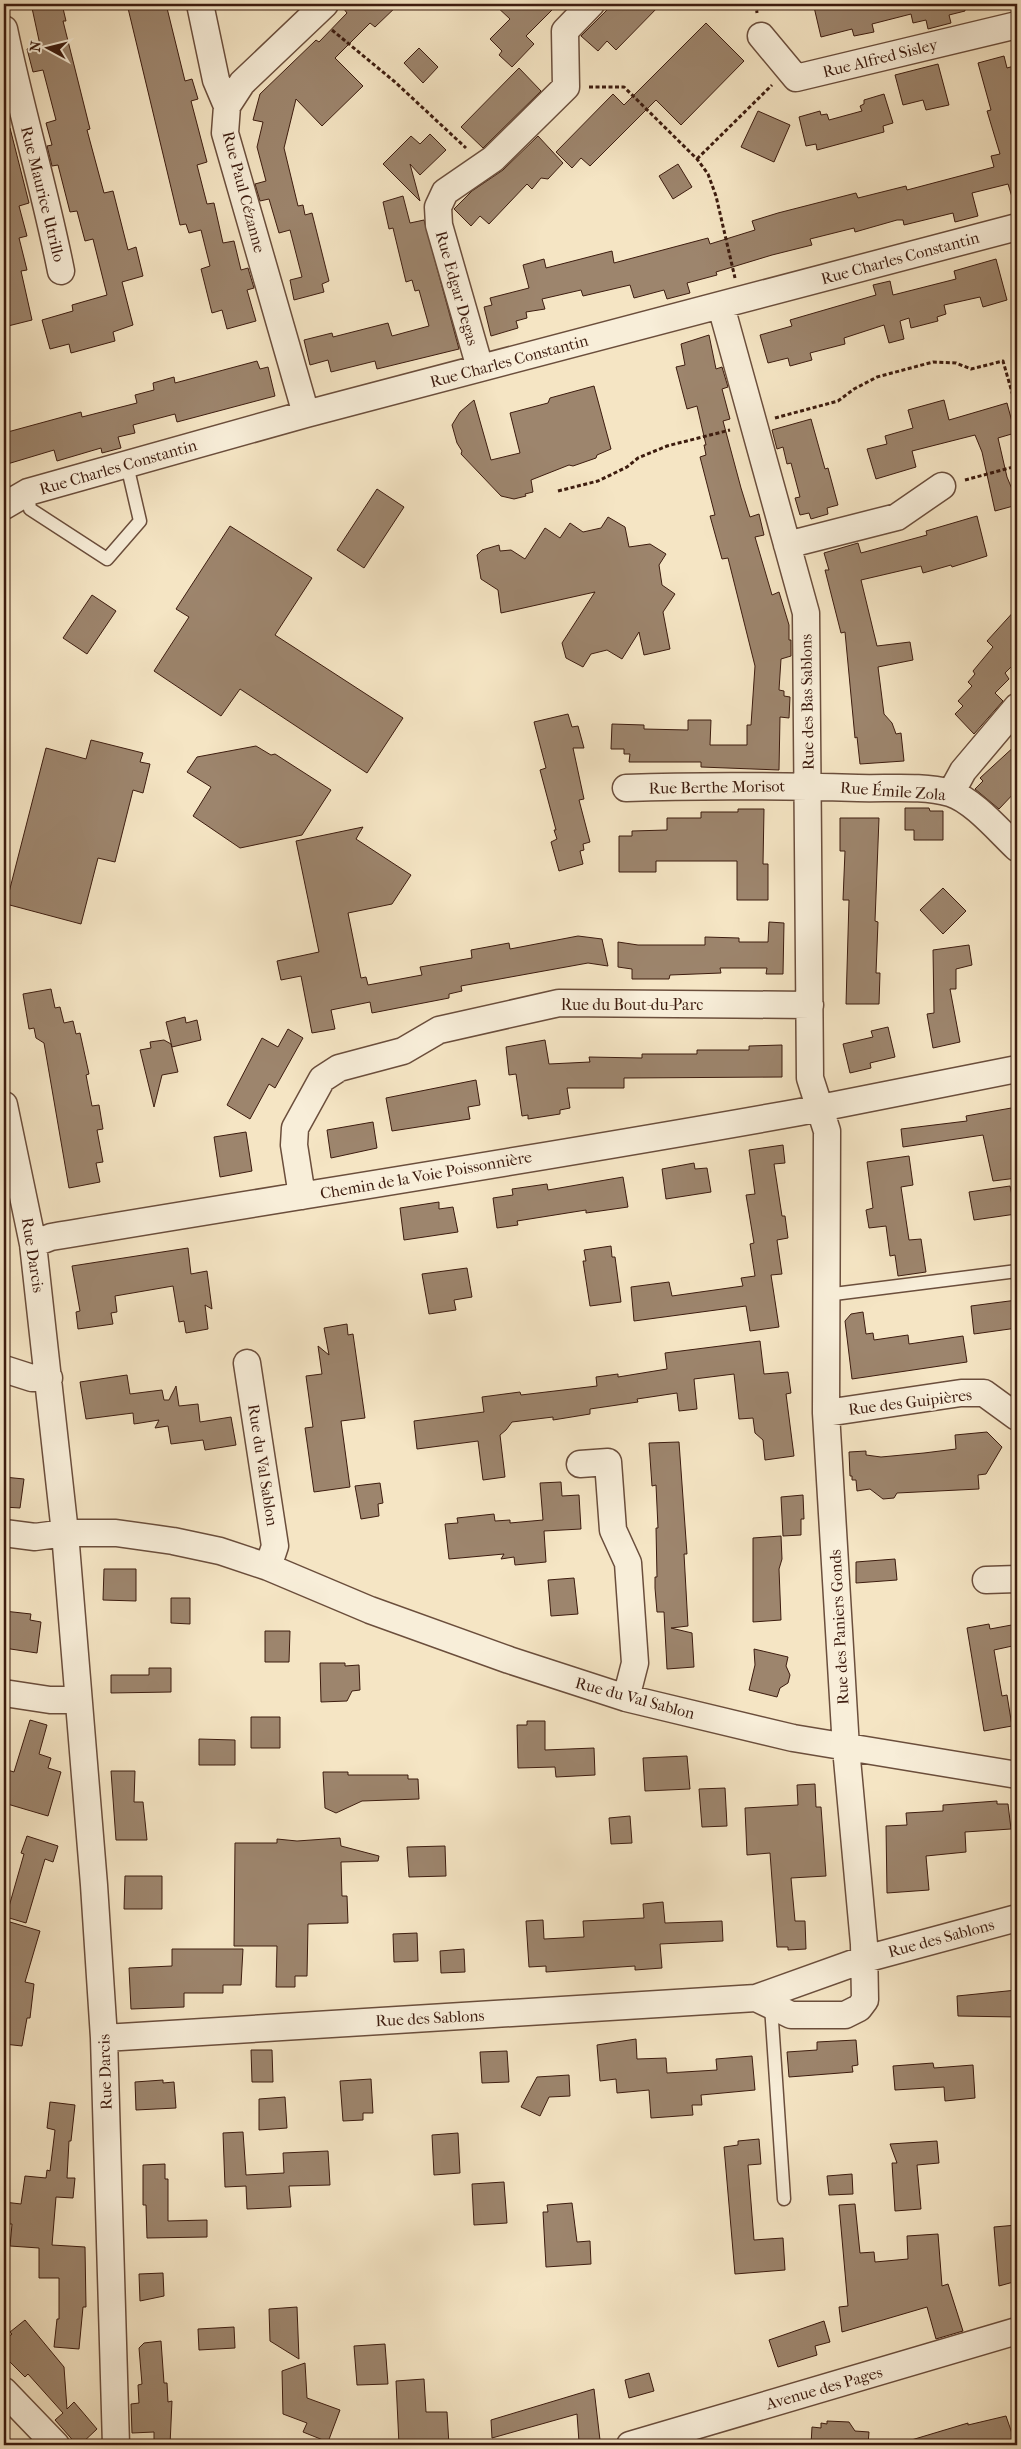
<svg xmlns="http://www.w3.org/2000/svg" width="1021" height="2449" font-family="'IM FELL French Canon',serif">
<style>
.building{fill:#9d856d;stroke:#3d1c0f}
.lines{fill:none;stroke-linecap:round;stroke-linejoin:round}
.lane-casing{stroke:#6b4e3c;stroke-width:15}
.street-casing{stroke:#6b4e3c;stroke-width:29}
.path{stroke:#3d1c0f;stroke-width:3;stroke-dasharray:4 2.5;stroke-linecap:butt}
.lane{stroke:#f8eed9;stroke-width:12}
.street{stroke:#f8eed9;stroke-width:26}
.labels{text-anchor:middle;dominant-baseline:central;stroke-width:4.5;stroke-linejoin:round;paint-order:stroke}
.street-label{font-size:16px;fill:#3d1c0f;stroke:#f8eed9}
</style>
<rect width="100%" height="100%" fill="#f5e5c4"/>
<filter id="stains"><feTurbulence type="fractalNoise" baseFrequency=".004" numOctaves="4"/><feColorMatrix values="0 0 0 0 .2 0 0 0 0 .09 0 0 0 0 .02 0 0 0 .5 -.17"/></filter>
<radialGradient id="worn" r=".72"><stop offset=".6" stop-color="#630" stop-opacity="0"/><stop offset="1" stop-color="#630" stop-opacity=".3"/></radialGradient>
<!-- building -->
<path class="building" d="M51,4H62L66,21H63L90,129L87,130L104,193L113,191L128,250L136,247L143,276L122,282L133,325L113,332L115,341L71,353L69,344L50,349L42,320L73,311L72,305L107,295L93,239L85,241L77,211L70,212L58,165L52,166L47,146L52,145L46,123L56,120L43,70L33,72L27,49L40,45L32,8Z
M127,4H166L185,81L192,79L198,99L191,101L207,162L197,165L207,204L214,203L223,243L234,241L241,270L248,268L254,288L247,290L256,321L227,329L222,310L212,313L201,269L210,266L201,230L189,233L186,224L180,225Z
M340,4H399L375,27L370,23L335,58L363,86L322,126L296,99L284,148L298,206L303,205L305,215L312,213L329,281L322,284L324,292L294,300L290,280L302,277L290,230L279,233L269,199L260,201L255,184L266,181L257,147L263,122L253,120L260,94L316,40L319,42L347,13Z
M494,4H558L526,36L534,44L512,67L499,55L502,51L490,39L510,19Z
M613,4H661L616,50L607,41L598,51L581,36Z
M826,4H965V11L949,15L951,23L928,29L926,20L913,23L911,14L872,24L874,32L854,36L852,29L821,37L814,7Z
M706,23L744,61L681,125L656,100L590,166L581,158L572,168L556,152L613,94L624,105Z
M419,48L438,67L423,83L404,63Z
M1004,56L1007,68L1014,66L1017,78V197H1012L1008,184L972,193L978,216L955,222L953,213L904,225L903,220H897L855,232L854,228L810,239L812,245L772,255L716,272L717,275L687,283L690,293L667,299L664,290L634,298L630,285L583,296L581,290L542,299L545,309L526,312L527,318L516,321L518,328L491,336L484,307L492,305L490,298L529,288L523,265L544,259L546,268L612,251L614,263L708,238L710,244L755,230L752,221L778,213L856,193L858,198L906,186L907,190L994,167L991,156L1000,154L987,111L991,110L978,63Z
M938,64L949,105L926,110L923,100L903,105L895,75Z
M519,68L541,91L483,148L461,127Z
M884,94L893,123L883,126L884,132L817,150L816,144L806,146L799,117L820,111L821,115L827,114L829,120L862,111L860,106L864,104V100Z
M758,111L790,125L774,162L741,147Z
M4,128H10L29,203L19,206L27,236L19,238L27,270L21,271L32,320L4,327Z
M430,134L446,150L420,175L410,164L420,201L383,164L411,136L420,144Z
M538,136L563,163L548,179L541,178L532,189L527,184L489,224L480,216L471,226L454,209L472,191L503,170Z
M678,164L692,187L673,199L659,176Z
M403,196L410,223L424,220L459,349L377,369L375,361L331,372L328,360L310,365L304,340L332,333L333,337L388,323L392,336L429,326L419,290L415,291L412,280L406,282L393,228L389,229L383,202Z
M996,259L1007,300L983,307L980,297L944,305L946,314L937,317L938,321L911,328L909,318L900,321L904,339L889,343L884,325L844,338L845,344L810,353L812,360L790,366L788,358L768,363L760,335L792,326L790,320L876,295L873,285L890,281L893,295L956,279L954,271Z
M709,335L716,369L722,367L728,387L722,389L730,419L723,421L741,488L750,517L759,514L764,535L755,537L772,595L779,592L789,625V640H791V656L781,659L779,690L784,691V696L790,697L789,718L780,717L779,770L701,767V762H629L630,754H624V749H611L612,724L644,725V729L688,730V720H711L710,745H747V725H751L755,666L728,558L722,559L710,516L715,515L700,457L706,455L704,445H706L697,406L687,409L676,367L685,365L681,344Z
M257,361L260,369L268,367L275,396L177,422L175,414L133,425L135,433L118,437L121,448L102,453L101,448L57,461L54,450L4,465V433L81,412L82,417L137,403L135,395L154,390L153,383L174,377L175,383Z
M594,386L611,449L597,455L596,458L573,466L569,465L531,480L533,492L525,494L526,496L514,499L501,496L461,454L462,451L457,443L452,425L460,412L474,400L491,460L520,453L510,413L548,403L550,398Z
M944,400L949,420L1007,403L1015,433L998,438L1007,477L1012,489L1017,488V505L995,511L982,452L975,435L912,451L916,467L876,479L867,449L887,444L885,436L913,428L908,410Z
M811,419L825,469L828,468L838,505L827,508L828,514L811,519L809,513L800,515L795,498L800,497L791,463L787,464L783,447L777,449L772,430Z
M377,489L404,507L364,568L337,550Z
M977,516L987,556L952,567L951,565L923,573L921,566L861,580L877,646L910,642L913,660L878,667L884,714L892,723L896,734L901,733L904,761L860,764L857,737L855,738L845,632L841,633L825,570H829L824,553L858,543L861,553L927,535L926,531Z
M608,517L625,527L629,547L650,544L666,554L659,565L662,585L675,594L663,612L670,649L644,655L639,632L622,659L607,650L591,654L583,667L566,658L562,643L595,592L501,613L498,590L481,579L477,555L482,550L499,545L500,551L511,550L525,559L545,528L560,538L570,523L583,532L601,528Z
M230,526L312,578L275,635L403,718L367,773L240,689L221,716L154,671L189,617L176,609Z
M92,595L116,611L87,654L63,638Z
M1017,608V661L1005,673L1009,679L995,693L1003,701L974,734L955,714L963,706L958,701L972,686L968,682L975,674L973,671L993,647L987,641Z
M568,714L572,727L578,726L584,748H573L584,799L579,800L590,842L583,844L584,850L580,851L583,864L559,871L551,842L557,839L554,830H556L540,770L546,768L534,722Z
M91,740L143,753L140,762L150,764L143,793L133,790L115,862L98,858L81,924L6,904L46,748L86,759Z
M1017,744V790L999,809L975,789L983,781L980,778Z
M256,746L271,755L275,754L331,790L302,835L240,848L193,816L211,787L187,772L197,757Z
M905,808H929L930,811H943V840H914V830H905Z
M738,809H764L763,864H768V900H737V861H656V872H619V836H632V831L667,830V818H701V812H738Z
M840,818H879L875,921L878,922L876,973H880L879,1004H846L849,900H843L845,851H840Z
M363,827L356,839L411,875L392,904L348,913L361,978L366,977L368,985L422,975L420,967L472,958L471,950L509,943L510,949L578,936L602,939L608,966L588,963L461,986L462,991L449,994V998L372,1013L370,1002L331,1010L335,1029L312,1033L301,976L281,980L277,961L319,952L296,841Z
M943,888L966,911L943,934L920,910Z
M769,922L784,923L783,974H766L767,968H720L721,973L670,975L669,979H632V969L618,967V942L638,945H705V937L739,938V942H768Z
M969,945L972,965L956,969V989H950L960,1042L933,1048L927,1014L934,1013L933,950Z
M51,989L55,1008L60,1007L64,1023L73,1021L76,1034L80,1033L89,1074L86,1075L92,1106L99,1105L103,1129L97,1130L103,1162L96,1163L100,1182L69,1188L44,1043L36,1038L34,1028L29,1029L23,994Z
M185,1017L186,1023L197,1020L201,1040L172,1047L166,1022Z
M888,1027L895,1057L870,1063L871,1068L850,1073L843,1044L873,1037L871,1031Z
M288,1029L303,1038L275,1088L269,1084L250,1119L227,1105L262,1038L278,1047Z
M164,1040L171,1044L178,1072L162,1075L154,1107L140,1050L151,1048L150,1042Z
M545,1040L549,1064L590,1062L589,1057L642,1058V1054H697V1050H749V1046L782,1045V1077L624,1078V1088H567L570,1108L560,1110V1114L528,1119V1115L522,1116L516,1074L509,1075L506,1047Z
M476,1080L480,1105L468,1107L470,1119L392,1131L386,1098Z
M1017,1107V1178L993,1181L983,1135L903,1147L901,1129L967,1121L966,1116Z
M373,1122L377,1148L331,1158L327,1130Z
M246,1132L252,1171L220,1177L214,1137Z
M783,1145L785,1163L774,1164L782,1216H785L788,1238L777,1240L782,1274L771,1275L779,1327L750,1331L746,1306L634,1321L631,1287L669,1282L672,1296L743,1286L741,1278L755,1276L750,1244L754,1243L746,1195L755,1194L749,1150Z
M909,1156L913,1185L901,1187L909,1240L921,1239L926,1272L898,1276L895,1255L890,1256L886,1226L869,1228L866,1210L873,1208L867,1162Z
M694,1163L695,1169L707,1168L711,1192L666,1199L662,1169Z
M623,1177L628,1207L586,1213V1210L517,1221L518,1225L497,1228L493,1198L513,1195L512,1189L547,1184L548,1190Z
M1010,1186L1016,1214L974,1220L969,1192Z
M439,1202V1209L453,1207L458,1232L404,1240L400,1208Z
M611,1246L612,1257H615L621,1302L590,1306L583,1261H586L584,1250Z
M188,1248L191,1274L207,1271L212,1309L205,1305L208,1329L186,1333L184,1321L179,1322L173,1286L115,1296L117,1312L111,1313L113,1324L78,1329L76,1312L80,1311L72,1266Z
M467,1268L472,1297L454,1300L456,1310L429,1314L422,1274Z
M1017,1300V1328L974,1334L971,1306Z
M863,1312L866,1334L873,1333L874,1340L908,1335L909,1344L963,1336L967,1362L852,1379L845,1321L851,1314Z
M347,1324L348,1335L353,1334L365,1418L341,1421L350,1487L314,1492L305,1428L313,1427L306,1376L322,1374L318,1346L329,1355L324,1328Z
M760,1341L764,1374L788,1372L791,1393L786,1394L794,1456L765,1460L763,1440L755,1433L753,1418L739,1419L734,1374L694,1379L697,1409L679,1411L677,1393L637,1399L638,1402L590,1409V1414L553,1420V1417L512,1422L506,1430L500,1435L505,1477L483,1480L478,1441L417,1449L414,1421L484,1412L482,1397L520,1392L521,1395L597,1386L596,1377L618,1374V1377L667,1369L665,1353Z
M127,1375L130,1394L162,1390L164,1400H169L176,1386L179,1406L198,1404L200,1422L231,1417L236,1445L205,1450L203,1440L171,1444L168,1426L155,1428L159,1420L134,1424L133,1413L86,1419L80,1382Z
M987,1432L1002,1447L986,1474L978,1475L979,1489L897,1493L894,1498L883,1499L870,1489L857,1491L856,1480H852V1476H850L849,1452L866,1451V1455L881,1457L924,1453L956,1449L955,1435Z
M679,1442L687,1554H684L688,1626L671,1628L692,1633L694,1667L667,1669L664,1612H657L655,1588V1577H657L656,1528H658L656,1485L652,1486L649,1443Z
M4,1477L24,1479L20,1508L4,1507Z
M561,1482L562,1496L579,1495L581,1529L544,1531L546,1562L515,1565L514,1557L501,1559L504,1554L449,1559L445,1524L458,1523L457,1518L494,1514L495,1521L510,1520V1523L543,1520L540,1483Z
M380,1483L383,1503L378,1504L379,1516L361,1519L355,1486Z
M803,1495L804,1519H801V1535L783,1536L781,1497Z
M781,1536L782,1559L779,1569L781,1620L753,1622V1538Z
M895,1559L897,1580L856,1583V1562Z
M104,1569H136V1601L103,1600Z
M574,1578L578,1614L551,1616L548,1580Z
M171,1598H190V1624L171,1623Z
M4,1611L31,1614L30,1620L41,1622L37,1653L4,1648Z
M989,1624L990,1629L1017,1624V1645L994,1650L1002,1696L1007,1695L1012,1726L984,1731L967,1628Z
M265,1631H290L289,1662H265Z
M754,1649L788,1657L786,1666L790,1675L788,1683L780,1688L777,1697L749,1690L755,1665Z
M320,1663H345V1666L359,1665L360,1690L352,1691L347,1701L321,1702Z
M149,1668H171V1692L111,1693V1675H149Z
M251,1717H280V1748H251Z
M30,1720L47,1725L39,1754L51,1758L48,1768L61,1772L48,1816L4,1803V1769L14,1772Z
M527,1721H545V1750L594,1748L595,1775L556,1777L555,1767L518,1768L517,1725H527Z
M199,1739L235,1740V1765H199Z
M687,1756L690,1789L645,1791L643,1758Z
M111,1771H135L134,1802H143L147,1840H116Z
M323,1772H348V1775H408V1779H418L419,1799L362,1801L336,1813L325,1808Z
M815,1784L816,1807H821L826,1876L791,1878L795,1921H805L806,1949L788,1950V1947H777L770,1853L747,1855L745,1808L798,1805L797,1785Z
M725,1788L727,1826L702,1827L699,1789Z
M997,1801V1804H1008L1011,1829L965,1832L966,1852L926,1856L929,1890L887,1893L886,1826L907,1825L906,1813L943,1811V1805Z
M630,1816L632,1843L611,1844L609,1818Z
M27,1836L58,1846L53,1862L45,1859L26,1923L6,1917L24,1854L21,1853Z
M340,1838L341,1846L379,1856L378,1861L341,1862L342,1896H347L348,1923L308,1924L307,1976H295V1987H276L277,1946H234L235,1843H277V1839L297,1841Z
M445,1846L446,1876L409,1877L407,1847Z
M125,1876H162V1909H124Z
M663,1902L665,1923L722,1921L723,1941L660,1944L662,1968L635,1970V1966L546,1972V1966L529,1967L526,1921L543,1920L544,1939L584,1937L583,1921L644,1918L643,1904Z
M10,1922L40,1931L25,1982L34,1984L30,2018H27L22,2046L4,2044V1943Z
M417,1933L418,1961L394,1962L393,1934Z
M172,1949H243L241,1985H223V1993H184V2007L131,2009L129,1968L172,1966Z
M464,1949L465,1972L441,1973L440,1951Z
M1017,1990V2017L958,2016L957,1996Z
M636,2039L637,2059L666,2058L667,2073L717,2070L716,2059L752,2056L755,2090L701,2095L702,2105H692L693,2115L651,2118L649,2090L617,2093L616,2079L600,2081L597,2045Z
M856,2040L858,2065L852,2066L853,2072L789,2077L787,2052L817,2050V2042Z
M251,2050H272L273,2082H252Z
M507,2051L509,2082L482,2083L480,2052Z
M933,2063L934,2068L973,2065L975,2098L945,2101L944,2087L895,2090L893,2066Z
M569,2075L570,2096L549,2097L540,2116L521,2107L537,2077Z
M371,2079L373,2113H363V2120L343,2121L340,2081Z
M163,2080V2083L174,2082L176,2108L136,2110L135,2082Z
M285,2097L287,2128L259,2130V2099Z
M50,2102L75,2105L71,2141H69L67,2178H75L73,2198L56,2197L52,2245L85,2247L86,2307H83L79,2349L54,2347L57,2319H59V2278H39V2248L10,2246L12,2224H4V2202L21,2204L25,2176L46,2178L47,2170L50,2171L55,2130L47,2128Z
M243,2132L246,2175L284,2173L283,2153L328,2151L330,2185L289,2186L291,2207L247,2209L246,2186L225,2187L223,2133Z
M458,2133L460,2173L434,2175L432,2135Z
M759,2139L761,2164L748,2165L754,2240L783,2238L785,2270L735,2274L724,2147L738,2145V2141Z
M937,2141L939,2163L917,2165L921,2209L895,2211L892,2163H897L890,2144Z
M165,2164V2179H168V2221L207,2220V2237L147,2238L146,2205H143V2165Z
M852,2174L853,2194L829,2195L827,2176Z
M504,2182L507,2223L474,2225L472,2184Z
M572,2203L577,2242L590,2241L591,2264L546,2267L543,2212H548L547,2205Z
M855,2204L860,2253L874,2252L875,2262L908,2259L907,2236L938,2234L942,2286L948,2284L963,2331L936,2339L927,2307L842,2332L839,2307L848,2306L839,2205Z
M1017,2225V2281L999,2286L994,2227Z
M163,2273L164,2296L140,2301L139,2274Z
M297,2307L299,2359L270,2341L269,2309Z
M25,2320L64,2367L67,2409L74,2402L97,2429L80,2445H77L55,2420L63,2413L28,2374L25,2377L4,2356V2341L12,2334L10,2332Z
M824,2321L830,2342L815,2346L817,2355L778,2367L769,2340Z
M234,2327L235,2348L199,2350L198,2329Z
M161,2341L164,2383H167L168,2402L172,2401L170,2445H154V2432L132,2433L131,2404L139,2403L138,2385L142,2384L139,2348L144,2343Z
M385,2344L388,2384L357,2385L354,2346Z
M305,2363L307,2398L340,2410L328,2442L303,2432L307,2423L283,2414L282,2371Z
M649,2373L654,2391L629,2398L625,2380Z
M424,2379L426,2412H447L449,2445H399L396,2381Z
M594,2389L600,2440L579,2442L577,2414L492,2438L491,2420Z
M1006,2416L1016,2445H908V2441L968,2423V2425Z
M827,2421L849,2422L855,2431L869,2432L868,2445H811L812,2427L821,2428V2423L827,2424Z"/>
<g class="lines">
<!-- lane casing -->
<g class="lane-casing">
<path id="lane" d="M28,492L30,509L107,559L140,521L127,465
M826,1295L1017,1271
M771,2006L784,2199"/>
</g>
<!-- street casing -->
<g class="street-casing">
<path id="street" d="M200,4L216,80L227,106
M4,29C21,111 45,190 61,271
M761,36L796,78L1017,25
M721,306L806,613L810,1078L827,1131L826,1413L846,1748L864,1944L865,2000L859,2008L845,2015H791L756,1998
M480,368L439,225L438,207L445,192L493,159L566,87L565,31L591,4
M306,414L225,133L227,106L242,83L325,4
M4,506L28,492L306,414L1017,227
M787,545L897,517L942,486
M626,788C704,785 781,786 858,788C887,789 922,785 950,793C973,800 999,831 1017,848
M951,793L963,771L1017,707
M4,1105L33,1244L65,1533L94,1885L104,2038L116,2445
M302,1196L294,1145L295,1128L322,1079L339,1068L403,1051L439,1030L559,1003L810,1005
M33,1244L51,1237C301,1195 551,1157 800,1112C872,1098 945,1083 1017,1069
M247,1363L275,1546L268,1567
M4,1369L32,1378H49
M826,1413L961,1393H984L1017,1417
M580,1464L608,1462L613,1530L628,1563L635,1663L626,1698
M4,1533L35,1537L65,1533H116L173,1541L220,1551L268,1567L370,1610L509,1660L626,1698L793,1738L1017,1775
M986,1580L1017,1579
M4,1693L50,1700H78
M104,2038L756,1998L865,1959L1017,1918
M4,2391L56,2445
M630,2445L1017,2331"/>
</g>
<!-- path -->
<path class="path" d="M756,4L757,13
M332,30L395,82L466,148
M589,87H624L697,159L708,174L716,196L735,278
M697,159L772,85
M775,418L838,401L854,389L877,377L933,362L956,363L971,369L1003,361L1017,410
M965,480L1017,466
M558,491L598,481L627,467L638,458L667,446L730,430"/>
<!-- lane -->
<use href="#lane" class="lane"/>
<!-- street -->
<use href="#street" class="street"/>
</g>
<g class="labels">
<!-- street labels -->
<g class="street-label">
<text transform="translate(880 58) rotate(-14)">Rue Alfred Sisley</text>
<text transform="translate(244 192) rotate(75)">Rue Paul Cézanne</text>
<text transform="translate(43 194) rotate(76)">Rue Maurice Utrillo</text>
<text transform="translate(900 258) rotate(-15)">Rue Charles Constantin</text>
<text transform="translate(457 288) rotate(74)">Rue Edgar Degas</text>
<text transform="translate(509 361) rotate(-15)">Rue Charles Constantin</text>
<text transform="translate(118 467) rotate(-16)">Rue Charles Constantin</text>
<text transform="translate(807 702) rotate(-91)">Rue des Bas Sablons</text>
<text transform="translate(717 787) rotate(-1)">Rue Berthe Morisot</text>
<text transform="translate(893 791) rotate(4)">Rue Émile Zola</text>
<text x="632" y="1004">Rue du Bout-du-Parc</text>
<text transform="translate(426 1175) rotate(-10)">Chemin de la Voie Poissonnière</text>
<text transform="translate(33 1255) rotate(81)">Rue Darcis</text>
<text transform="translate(910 1402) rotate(-7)">Rue des Guipières</text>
<text transform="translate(263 1465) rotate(81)">Rue du Val Sablon</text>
<text transform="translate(839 1627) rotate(-93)">Rue des Paniers Gonds</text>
<text transform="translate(635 1698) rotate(15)">Rue du Val Sablon</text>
<text transform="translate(941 1938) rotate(-15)">Rue des Sablons</text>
<text transform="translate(430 2018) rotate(-3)">Rue des Sablons</text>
<text transform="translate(105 2072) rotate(-92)">Rue Darcis</text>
<text transform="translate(824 2388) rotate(-16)">Avenue des Pages</text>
</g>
</g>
<!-- margin -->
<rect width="1021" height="2449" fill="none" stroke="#f5e5c4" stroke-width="20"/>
<rect x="5" y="5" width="1011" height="2439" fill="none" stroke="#3d1c0f" stroke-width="2.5"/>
<rect x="10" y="10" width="1001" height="2429" fill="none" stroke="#3d1c0f"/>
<!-- north arrow -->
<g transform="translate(48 48) rotate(277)" stroke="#f8eed9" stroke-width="4" paint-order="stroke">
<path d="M0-4L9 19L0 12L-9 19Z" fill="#3d1c0f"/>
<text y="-8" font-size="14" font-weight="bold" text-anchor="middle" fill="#3d1c0f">N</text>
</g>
<rect width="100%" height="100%" filter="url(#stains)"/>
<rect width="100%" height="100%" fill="url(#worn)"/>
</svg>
